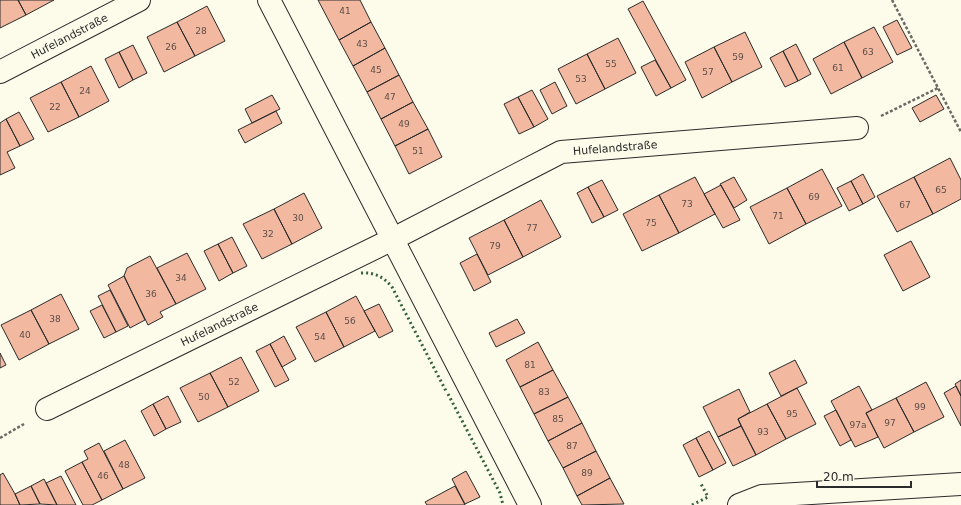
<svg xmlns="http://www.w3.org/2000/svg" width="961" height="505" font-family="'DejaVu Sans',sans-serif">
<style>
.building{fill:#f2b8a0;stroke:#2b2b2b}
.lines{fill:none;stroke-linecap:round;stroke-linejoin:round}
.street-casing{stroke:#2b2b2b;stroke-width:24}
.path{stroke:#6a6964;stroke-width:2.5;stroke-dasharray:3 2;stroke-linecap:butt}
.street{stroke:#fdfbea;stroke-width:22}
.hedge{stroke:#34623c;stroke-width:3;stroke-dasharray:2 3;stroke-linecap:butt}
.labels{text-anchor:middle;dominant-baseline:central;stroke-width:3;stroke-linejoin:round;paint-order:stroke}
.number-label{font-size:9px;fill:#5d4e48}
.street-label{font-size:11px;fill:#2b2b2b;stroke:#fdfbea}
</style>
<rect width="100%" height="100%" fill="#fdfbea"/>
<!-- building -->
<path class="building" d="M0,0H18L26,15L0,28Z
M18,0H54L26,15Z
M318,0H360L371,22L339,40Z
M643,1L686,80L671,88L628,9Z
M207,6L225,41L195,56L177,22Z
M897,20L912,48L897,55L883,27Z
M177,22L195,56L164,72L147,37Z
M371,22L385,48L353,66L339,40Z
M874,27L893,62L862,78L844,42Z
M745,32L762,67L732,82L714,47Z
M618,38L636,73L605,89L587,54Z
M844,42L862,78L831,94L813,59Z
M796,44L811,74L798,81L783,51Z
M133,45L147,73L133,80L119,52Z
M714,47L732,82L702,98L685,62Z
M385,48L399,75L367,92L353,66Z
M783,51L798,81L785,87L770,58Z
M119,52L133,80L119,88L105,59Z
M587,54L605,89L576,104L558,69Z
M655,60L671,88L656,96L641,67Z
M91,66L109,101L79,117L61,82Z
M399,75L413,102L381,119L367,92Z
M61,82L79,117L48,132L30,98Z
M555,82L567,106L552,114L540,90Z
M532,90L548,119L534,127L518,97Z
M272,95L280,109L252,123L245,109Z
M936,95L944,109L920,122L912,108Z
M518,97L534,127L519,134L504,104Z
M413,102L428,129L395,146L381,119Z
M276,111L282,123L245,143L238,130Z
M19,112L34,139L20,146L6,119Z
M6,119L20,146L7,152L15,168L0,175V123Z
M428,129L442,157L409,174L395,146Z
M950,158L961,180V199L933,214L914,177Z
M822,169L842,206L806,224L787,188Z
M863,174L875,197L863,204L851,181Z
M695,177L715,214L679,233L659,195Z
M734,177L747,200L734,208L720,184Z
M914,177L933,214L897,232L877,196Z
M602,180L618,210L604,217L588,187Z
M851,181L863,204L849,211L837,188Z
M721,185L740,220L723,228L704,194Z
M588,187L604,217L592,223L577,193Z
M787,188L806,224L769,244L750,207Z
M304,193L322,228L292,244L274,209Z
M659,195L679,233L642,251L623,214Z
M541,200L561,237L523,257L504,220Z
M274,209L292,244L262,259L243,224Z
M504,220L523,257L488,275L469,238Z
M232,237L247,266L233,273L218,244Z
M911,241L930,277L903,291L884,255Z
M218,244L233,273L219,281L204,251Z
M187,253L206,289L176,304L157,268Z
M477,254L491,282L474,291L460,263Z
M150,256L176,304L160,312L163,317L148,325L124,276L127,268Z
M124,276L145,320L130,328L108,285Z
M110,290L128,326L116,332L98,296Z
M61,294L79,329L49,344L31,310Z
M356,296L375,331L344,347L326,312Z
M379,304L393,331L379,338L364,311Z
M102,305L116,332L104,338L90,311Z
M31,310L49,344L19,360L1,325Z
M326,312L344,347L315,362L296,327Z
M517,319L525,333L496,347L489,333Z
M284,336L296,359L282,367L270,344Z
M538,342L553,370L520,387L506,360Z
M270,344L289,380L275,387L256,351Z
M0,353L6,365L0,368Z
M241,357L259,391L228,407L210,373Z
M795,360L807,383L781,396L769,373Z
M553,370L568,397L534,414L520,387Z
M210,373L228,407L198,422L180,388Z
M961,380V396L955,384Z
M926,382L944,417L914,432L896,398Z
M859,386L872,410L866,413L878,437L855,447L831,401Z
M956,386L961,396V426L944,393Z
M797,388L816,424L786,439L767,404Z
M739,389L750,412L738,419L741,426L718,437L703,407Z
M168,396L181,422L166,429L153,404Z
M568,397L582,423L548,441L534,414Z
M896,398L914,432L884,448L866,413Z
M153,404L166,429L154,436L141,411Z
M767,404L786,439L756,455L738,419Z
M836,410L851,440L840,446L824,416Z
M582,423L596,451L563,468L548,441Z
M741,426L756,455L733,466L718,437Z
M709,431L726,463L713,470L696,438Z
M696,438L713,470L699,477L683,445Z
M125,440L145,478L123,489L104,451Z
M99,443L123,489L102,500L82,462L88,459L84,451Z
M596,451L610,478L577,496L563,468Z
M82,462L102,500L92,505H83L65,471Z
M466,471L480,497L465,504L452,479Z
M3,473L15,494L20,505H0V475Z
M61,476L76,505H57L46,483Z
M610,478L624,504L582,505L577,496Z
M44,479L57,505L40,504L31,486Z
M31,486L40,504L20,505L15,494Z
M455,486L465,505H427L425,502Z"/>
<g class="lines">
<!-- street casing -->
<g class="street-casing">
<g id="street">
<path d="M269,0L530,505"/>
<path id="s1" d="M0,72L139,0"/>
<path id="s2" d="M47,409L393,239L561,152L857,128"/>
<path d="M739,505L762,496L961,484"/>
</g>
</g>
<!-- path -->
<path class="path" d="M892,0L961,132
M881,116L938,88
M0,438L24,424"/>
<!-- street -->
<use href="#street" class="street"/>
<!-- hedge -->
<path class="hedge" d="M361,273C374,272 384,277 392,287L446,391
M448,394L500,493L503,505
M692,505L708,497L700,482"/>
</g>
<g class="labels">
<!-- number labels -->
<g class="number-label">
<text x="345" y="11">41</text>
<text x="201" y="31">28</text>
<text x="362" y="44">43</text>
<text x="171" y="47">26</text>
<text x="868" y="52">63</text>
<text x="738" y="57">59</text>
<text x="611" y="64">55</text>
<text x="838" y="68">61</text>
<text x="376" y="70">45</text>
<text x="708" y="72">57</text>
<text x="581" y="79">53</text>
<text x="85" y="91">24</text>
<text x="390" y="97">47</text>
<text x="55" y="107">22</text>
<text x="404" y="124">49</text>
<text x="418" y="151">51</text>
<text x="941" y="190">65</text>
<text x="814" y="197">69</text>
<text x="687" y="204">73</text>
<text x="905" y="205">67</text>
<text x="778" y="216">71</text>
<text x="298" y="218">30</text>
<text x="651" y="223">75</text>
<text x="532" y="228">77</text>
<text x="268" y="234">32</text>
<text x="495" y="246">79</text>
<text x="181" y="278">34</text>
<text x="151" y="294">36</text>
<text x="55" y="319">38</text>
<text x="350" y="321">56</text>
<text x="25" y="335">40</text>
<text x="320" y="337">54</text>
<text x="530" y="365">81</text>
<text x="234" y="382">52</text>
<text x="544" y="392">83</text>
<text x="204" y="397">50</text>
<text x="920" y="407">99</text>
<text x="792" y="414">95</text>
<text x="558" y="419">85</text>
<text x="890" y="423">97</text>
<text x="858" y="425">97a</text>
<text x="763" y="432">93</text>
<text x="572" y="446">87</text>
<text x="124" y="465">48</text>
<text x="587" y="473">89</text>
<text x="103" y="476">46</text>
</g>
<!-- street labels -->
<g class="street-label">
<text stroke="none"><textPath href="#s1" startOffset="78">Hufelandstraße</textPath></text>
<text stroke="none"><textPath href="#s2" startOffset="629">Hufelandstraße</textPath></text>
<text stroke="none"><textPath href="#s2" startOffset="192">Hufelandstraße</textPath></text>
</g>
</g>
<!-- scale -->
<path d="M817 481v6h94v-6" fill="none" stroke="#2b2b2b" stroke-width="2"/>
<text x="823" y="481" font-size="12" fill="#2b2b2b" stroke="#fdfbea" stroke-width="3" paint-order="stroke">20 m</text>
</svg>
